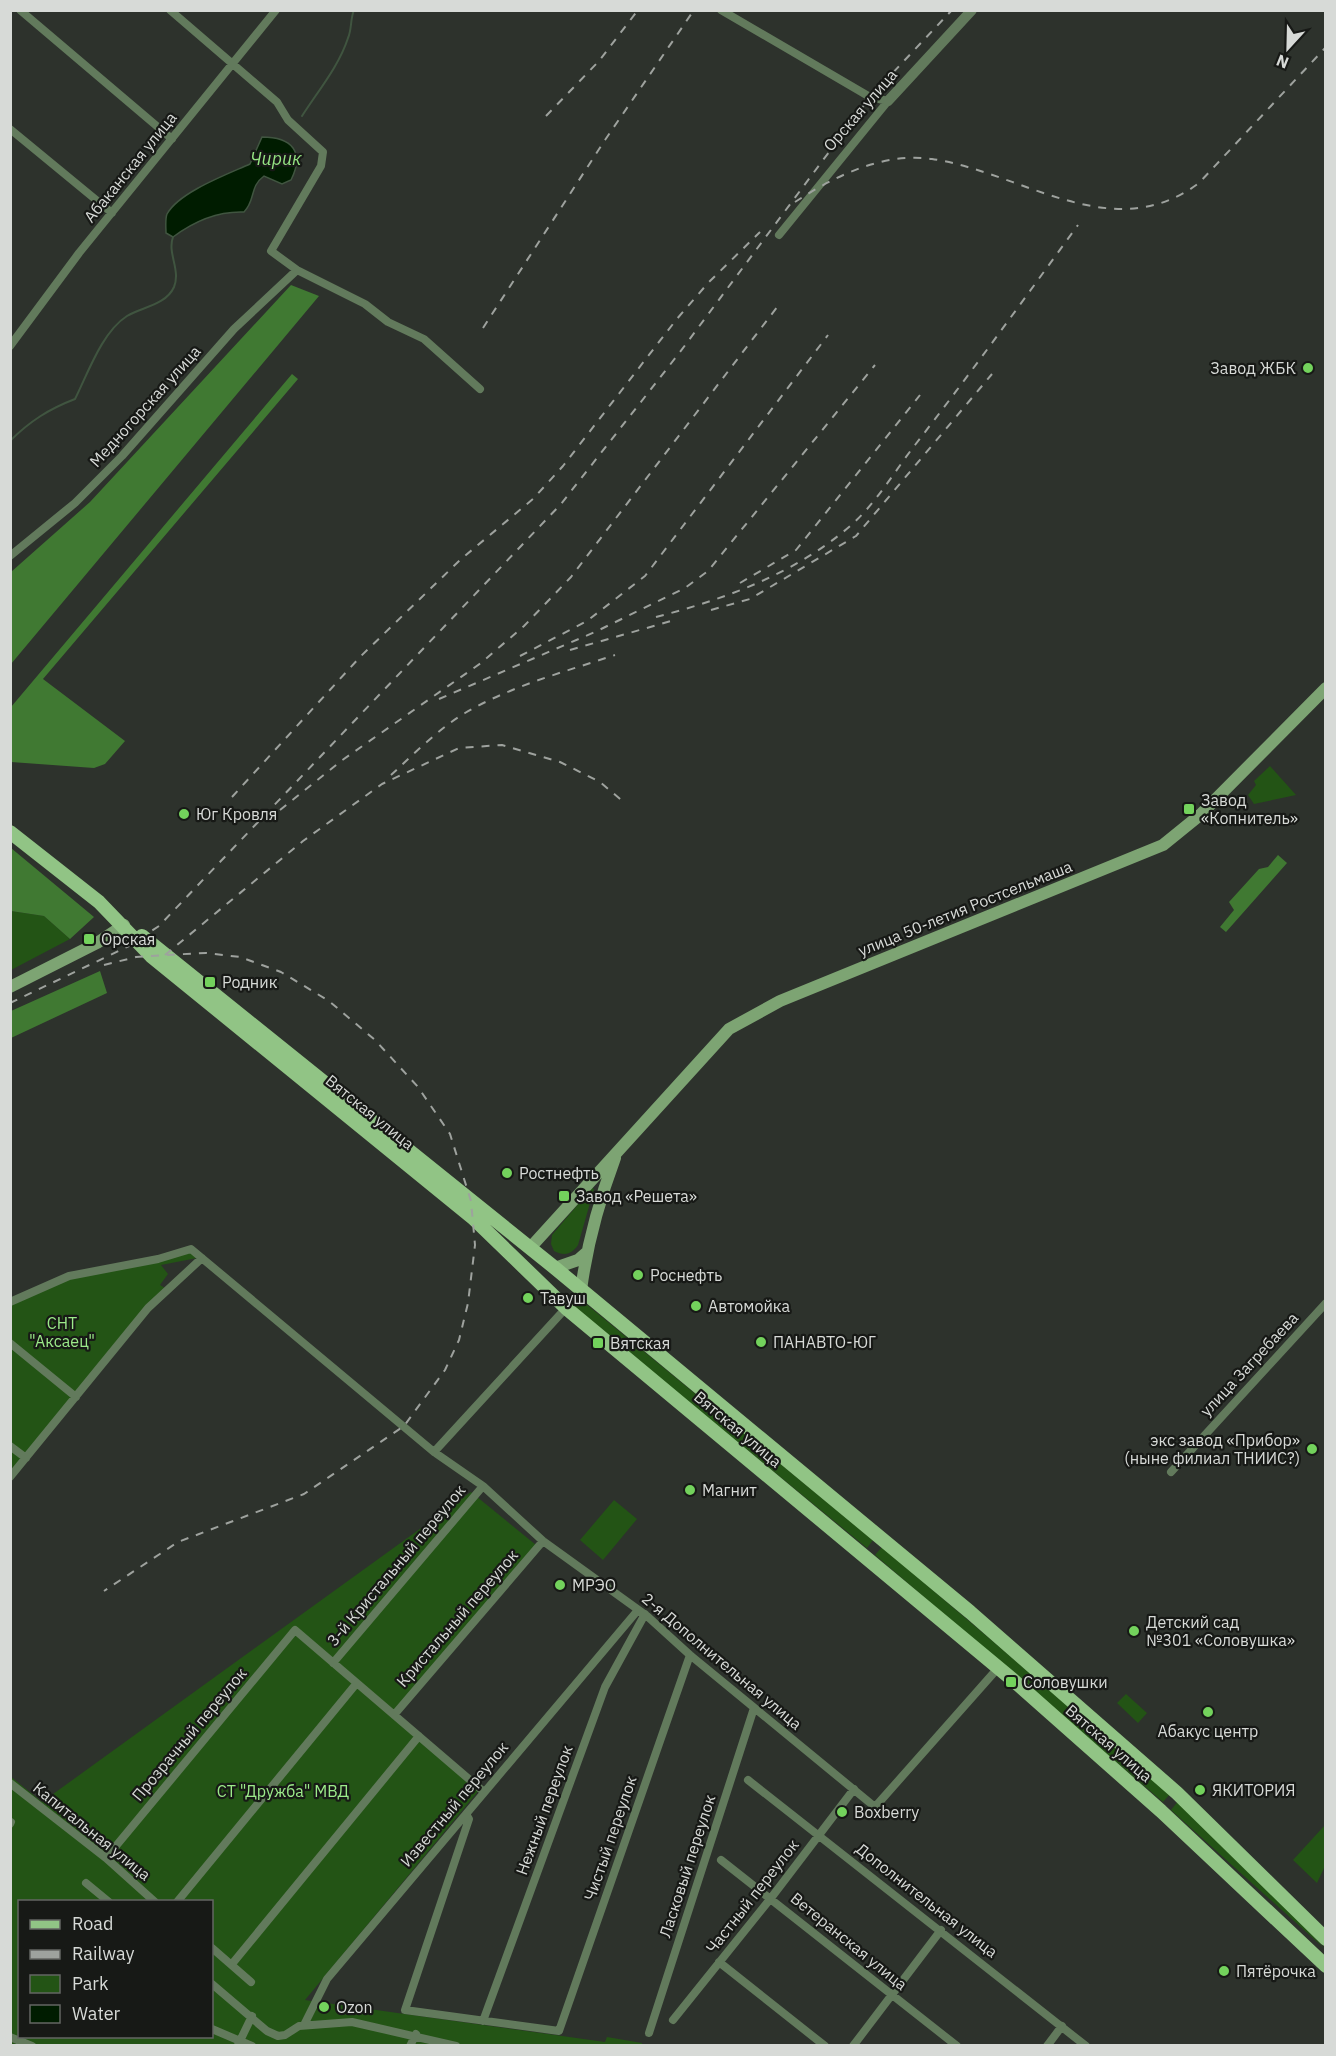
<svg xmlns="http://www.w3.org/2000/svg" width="1336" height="2056" font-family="'IBM Plex Sans',sans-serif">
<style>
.green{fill:#235415;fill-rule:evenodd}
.forest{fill:#407932}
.water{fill:#001c00;stroke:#405540;stroke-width:1.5}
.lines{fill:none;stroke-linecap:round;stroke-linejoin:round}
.stream{stroke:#405540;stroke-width:2}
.minor{stroke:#627a5c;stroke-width:8}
.tertiary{stroke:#627a5c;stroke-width:10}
.secondary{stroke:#7da473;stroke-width:12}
.primary{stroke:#91c485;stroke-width:14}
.rail{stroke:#9ea29e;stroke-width:2;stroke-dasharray:8 8;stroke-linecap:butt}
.poi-dot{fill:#73d25c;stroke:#171916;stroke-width:2}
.labels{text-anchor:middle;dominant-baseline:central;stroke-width:4.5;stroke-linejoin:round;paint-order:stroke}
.street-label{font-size:16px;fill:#d7dad7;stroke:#171916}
.poi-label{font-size:16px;fill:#d7dad7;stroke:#171916;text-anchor:start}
.park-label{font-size:16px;fill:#9ceb8a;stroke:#171916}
.water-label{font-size:18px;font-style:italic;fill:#95e483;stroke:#171916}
</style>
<rect width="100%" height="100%" fill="#2d322c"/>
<!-- green -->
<path class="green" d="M1270,766L1296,795L1254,804L1248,795L1256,785L1254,781Z
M11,911L44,916L70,939L11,970Z
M592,1188L594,1189L578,1245C571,1255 564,1256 554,1251L551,1244L552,1235Z
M190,1251L197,1258L161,1265L168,1274L160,1285L165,1288L11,1470V1300L39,1286Z
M580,1299L873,1540L867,1548L579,1312L575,1307Z
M471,1492L536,1545L393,1715L480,1789L305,2000L605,2042L607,2037L642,2043V2045H11L10,1776L42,1802ZM20,1902H212V2036H20Z
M614,1500L637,1519L603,1560L580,1540Z
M882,1547L1171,1793L1163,1802L875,1555Z
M1126,1694L1147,1713L1138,1723L1117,1703Z
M1179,1800L1255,1872L1325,1949L1171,1810Z
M1325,1825V1866L1317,1883L1293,1860Z"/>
<!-- forest -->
<path class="forest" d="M291,285L319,296L11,664V572L90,502Z
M292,374L298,379L43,679L125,741L105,764L94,768L11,762V707Z
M11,848L94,917L70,939L44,916L11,911Z
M1278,855L1287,863L1226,932L1220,927L1234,910L1229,902L1259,869L1268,867Z
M100,971L107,993L11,1038V1011Z"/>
<!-- water -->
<path class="water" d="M262,137C292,137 305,152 291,180L282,184L264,176C249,187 256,200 244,212C218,211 193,222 173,237L166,233C166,228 165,219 167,214C179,192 228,174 250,164Z"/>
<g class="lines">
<!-- stream -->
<path class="stream" d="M302,116C318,91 339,66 348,38C352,29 350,20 354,10
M10,441C30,421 49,409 75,399C88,373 102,332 127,316C142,307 166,305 174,287C181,270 167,253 173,237"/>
<!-- minor -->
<path class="minor" d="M20,10L172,139
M170,10L277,102L288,120L323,152L321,166L271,251L297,270L365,304L388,322L424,339L480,389
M721,10L870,97L888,101L779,235
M10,129L112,213
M10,346L79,253L276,10
M10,556L75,503L122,456L234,329L297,270
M10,1302L69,1276L158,1259L191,1249L434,1452L483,1486L543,1541L647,1616L690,1655L875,1807L998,1668
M10,1343L76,1397
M10,1446L26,1458
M434,1452L566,1308
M1171,1472L1326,1303
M10,1477L148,1308L202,1258
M333,1663L483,1486
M394,1715L543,1541
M748,1780L1086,2046
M10,1783L106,1858L155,1902
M466,1814L469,1819L405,2010L559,2031L690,1655
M10,1824L11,1822
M106,1858L295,1630L484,1792
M721,1860L957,2046
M86,1883L109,1902
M177,1902L356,1684
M212,1948L251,1982
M719,1962L825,2046
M232,1964L419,1736
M212,1984L267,2031L278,2036L285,2035L299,2026L352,2022L456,2046
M673,2020L771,1898L854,1789
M483,2021L605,1687L645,1614
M304,2025L327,1979L638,1610
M212,2029L252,2046
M649,2033L754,1708
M10,2037L32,2046
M238,2045L252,2016
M410,2046L416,2034
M853,2046L941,1930
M1047,2046L1062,2026"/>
<!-- tertiary -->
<path class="tertiary" d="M888,101L972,10"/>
<!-- secondary -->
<path class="secondary" d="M10,987L97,943L124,925
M530,1248L729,1029L780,1001L1163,845L1200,815L1326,688
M555,1268L578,1260L586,1253
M581,1290C587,1245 599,1201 615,1158"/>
<!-- primary -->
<path class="primary" d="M10,832L99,902L151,956L473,1218L566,1308L1013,1680L1161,1811L1326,1966
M142,936L555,1268L970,1612L1177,1793L1326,1939"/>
<!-- rail -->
<path class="rail" d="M546,116L599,61L638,10
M795,202C835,176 883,152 932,159C1022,172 1112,248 1199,183L1326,47
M483,328L605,140L694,10
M740,583L796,550L920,395
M711,610L750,599L856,536L992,374
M656,617C725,599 794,574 849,527C875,505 894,472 915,445C971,373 1024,299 1078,225
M570,650L671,621
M520,656L587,621L645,576L828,335
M439,699L595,632L685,588L708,571L875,365
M391,775C414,754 437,730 465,713C511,686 564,672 615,655
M232,797L360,657L460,560L533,499L563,466L676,320L708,283L760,232
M280,810L341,761L481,663L524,626L571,577L781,302
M165,955L303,841L382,784L459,748L502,745L560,762L600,782L626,804
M104,965L136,957L165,955L206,953L240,957L281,972L329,1001L375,1040L418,1087L450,1134L471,1201L475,1245L468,1303L459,1340L445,1370L404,1426L304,1494L178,1542L104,1591
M10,1003L129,946L159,926L561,504L680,352L870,97L952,10"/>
</g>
<!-- markers -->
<g class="poi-dot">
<circle cx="1308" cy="368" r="6"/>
<rect x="1183" y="803" width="12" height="12" rx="3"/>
<circle cx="184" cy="814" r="6"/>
<rect x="83" y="933" width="12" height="12" rx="3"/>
<rect x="204" y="976" width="12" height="12" rx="3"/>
<circle cx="507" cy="1173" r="6"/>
<rect x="558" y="1190" width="12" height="12" rx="3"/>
<circle cx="638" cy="1275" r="6"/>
<circle cx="528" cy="1298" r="6"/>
<circle cx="696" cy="1306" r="6"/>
<circle cx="761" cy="1342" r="6"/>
<rect x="592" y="1337" width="12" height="12" rx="3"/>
<circle cx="1312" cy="1449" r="6"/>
<circle cx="690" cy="1490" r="6"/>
<circle cx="560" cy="1585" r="6"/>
<circle cx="1134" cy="1631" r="6"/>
<rect x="1005" y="1676" width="12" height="12" rx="3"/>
<circle cx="1208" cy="1712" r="6"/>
<circle cx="1200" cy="1790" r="6"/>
<circle cx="842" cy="1812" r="6"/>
<circle cx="1224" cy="1971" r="6"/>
<circle cx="324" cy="2007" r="6"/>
</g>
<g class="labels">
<!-- street labels -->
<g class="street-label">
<text transform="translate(860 110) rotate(-49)">Орская улица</text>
<text transform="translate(130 167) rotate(-51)">Абаканская улица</text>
<text transform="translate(145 406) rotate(-48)">Медногорская улица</text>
<text transform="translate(965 908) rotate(-22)">улица 50-летия Ростсельмаша</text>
<text transform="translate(370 1112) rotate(39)">Вятская улица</text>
<text transform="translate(1249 1364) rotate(-47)">улица Загребаева</text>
<text transform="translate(738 1429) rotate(40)">Вятская улица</text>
<text transform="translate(396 1565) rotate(-50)">3-й Кристальный переулок</text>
<text transform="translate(457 1618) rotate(-49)">Кристальный переулок</text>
<text transform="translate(722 1661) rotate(40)">2-я Дополнительная улица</text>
<text transform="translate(189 1734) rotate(-50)">Прозрачный переулок</text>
<text transform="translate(1109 1743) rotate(41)">Вятская улица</text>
<text transform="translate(454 1804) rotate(-50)">Известный переулок</text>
<text transform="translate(544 1810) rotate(-70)">Нежный переулок</text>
<text transform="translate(92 1831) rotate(39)">Капитальная улица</text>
<text transform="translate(610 1838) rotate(-71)">Чистый переулок</text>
<text transform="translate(687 1866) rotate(-72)">Ласковый переулок</text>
<text transform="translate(752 1896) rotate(-52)">Частный переулок</text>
<text transform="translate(927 1900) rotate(38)">Дополнительная улица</text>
<text transform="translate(849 1941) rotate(39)">Ветеранская улица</text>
</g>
<!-- poi labels -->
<g class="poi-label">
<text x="1296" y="368" text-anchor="end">Завод ЖБК</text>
<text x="1201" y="800">Завод<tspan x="1201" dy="18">«Копнитель»</tspan></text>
<text x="196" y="814">Юг Кровля</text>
<text x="101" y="939">Орская</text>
<text x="222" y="982">Родник</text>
<text x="519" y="1173">Ростнефть</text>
<text x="576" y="1196">Завод «Решета»</text>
<text x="650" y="1275">Роснефть</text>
<text x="540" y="1298">Тавуш</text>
<text x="708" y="1306">Автомойка</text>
<text x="773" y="1342">ПАНАВТО-ЮГ</text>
<text x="610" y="1343">Вятская</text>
<text x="1300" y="1440" text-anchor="end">экс завод «Прибор»<tspan x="1300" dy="18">(ныне филиал ТНИИС?)</tspan></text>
<text x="702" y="1490">Магнит</text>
<text x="572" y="1585">МРЭО</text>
<text x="1146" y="1622">Детский сад<tspan x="1146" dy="18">№301 «Соловушка»</tspan></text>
<text x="1023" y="1682">Соловушки</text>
<text x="1208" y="1731" text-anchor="middle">Абакус центр</text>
<text x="1212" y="1790">ЯКИТОРИЯ</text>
<text x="854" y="1812">Boxberry</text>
<text x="1236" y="1971">Пятёрочка</text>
<text x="336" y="2007">Ozon</text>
</g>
<!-- park labels -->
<g class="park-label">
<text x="62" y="1323">СНТ<tspan x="62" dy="18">"Аксаец"</tspan></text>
<text x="283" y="1791">СТ "Дружба" МВД</text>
</g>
<!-- water labels -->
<g class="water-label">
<text x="276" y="158">Чирик</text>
</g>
</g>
<!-- border -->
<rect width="1336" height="2056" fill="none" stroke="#d7dad7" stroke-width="24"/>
<!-- legend -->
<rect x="18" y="1900" width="195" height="138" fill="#171916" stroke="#646663" stroke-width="1.5"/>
<rect x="30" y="1920" width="30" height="9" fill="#91c485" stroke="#646663" stroke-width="1.5"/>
<text x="72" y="1930" font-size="18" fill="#d7dad7">Road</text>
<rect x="30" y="1950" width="30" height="9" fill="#9ea29e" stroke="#646663" stroke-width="1.5"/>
<text x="72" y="1960" font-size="18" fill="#d7dad7">Railway</text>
<rect x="30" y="1975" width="30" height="18" fill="#235415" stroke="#646663" stroke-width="1.5"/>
<text x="72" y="1990" font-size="18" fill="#d7dad7">Park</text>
<rect x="30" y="2005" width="30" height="18" fill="#001c00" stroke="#646663" stroke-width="1.5"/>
<text x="72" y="2020" font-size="18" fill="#d7dad7">Water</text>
<!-- north arrow -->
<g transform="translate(1288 48) rotate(202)" stroke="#171916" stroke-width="4.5" paint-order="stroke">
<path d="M0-4.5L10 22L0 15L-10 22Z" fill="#d7dad7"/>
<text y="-9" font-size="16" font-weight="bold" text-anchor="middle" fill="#d7dad7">N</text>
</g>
</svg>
